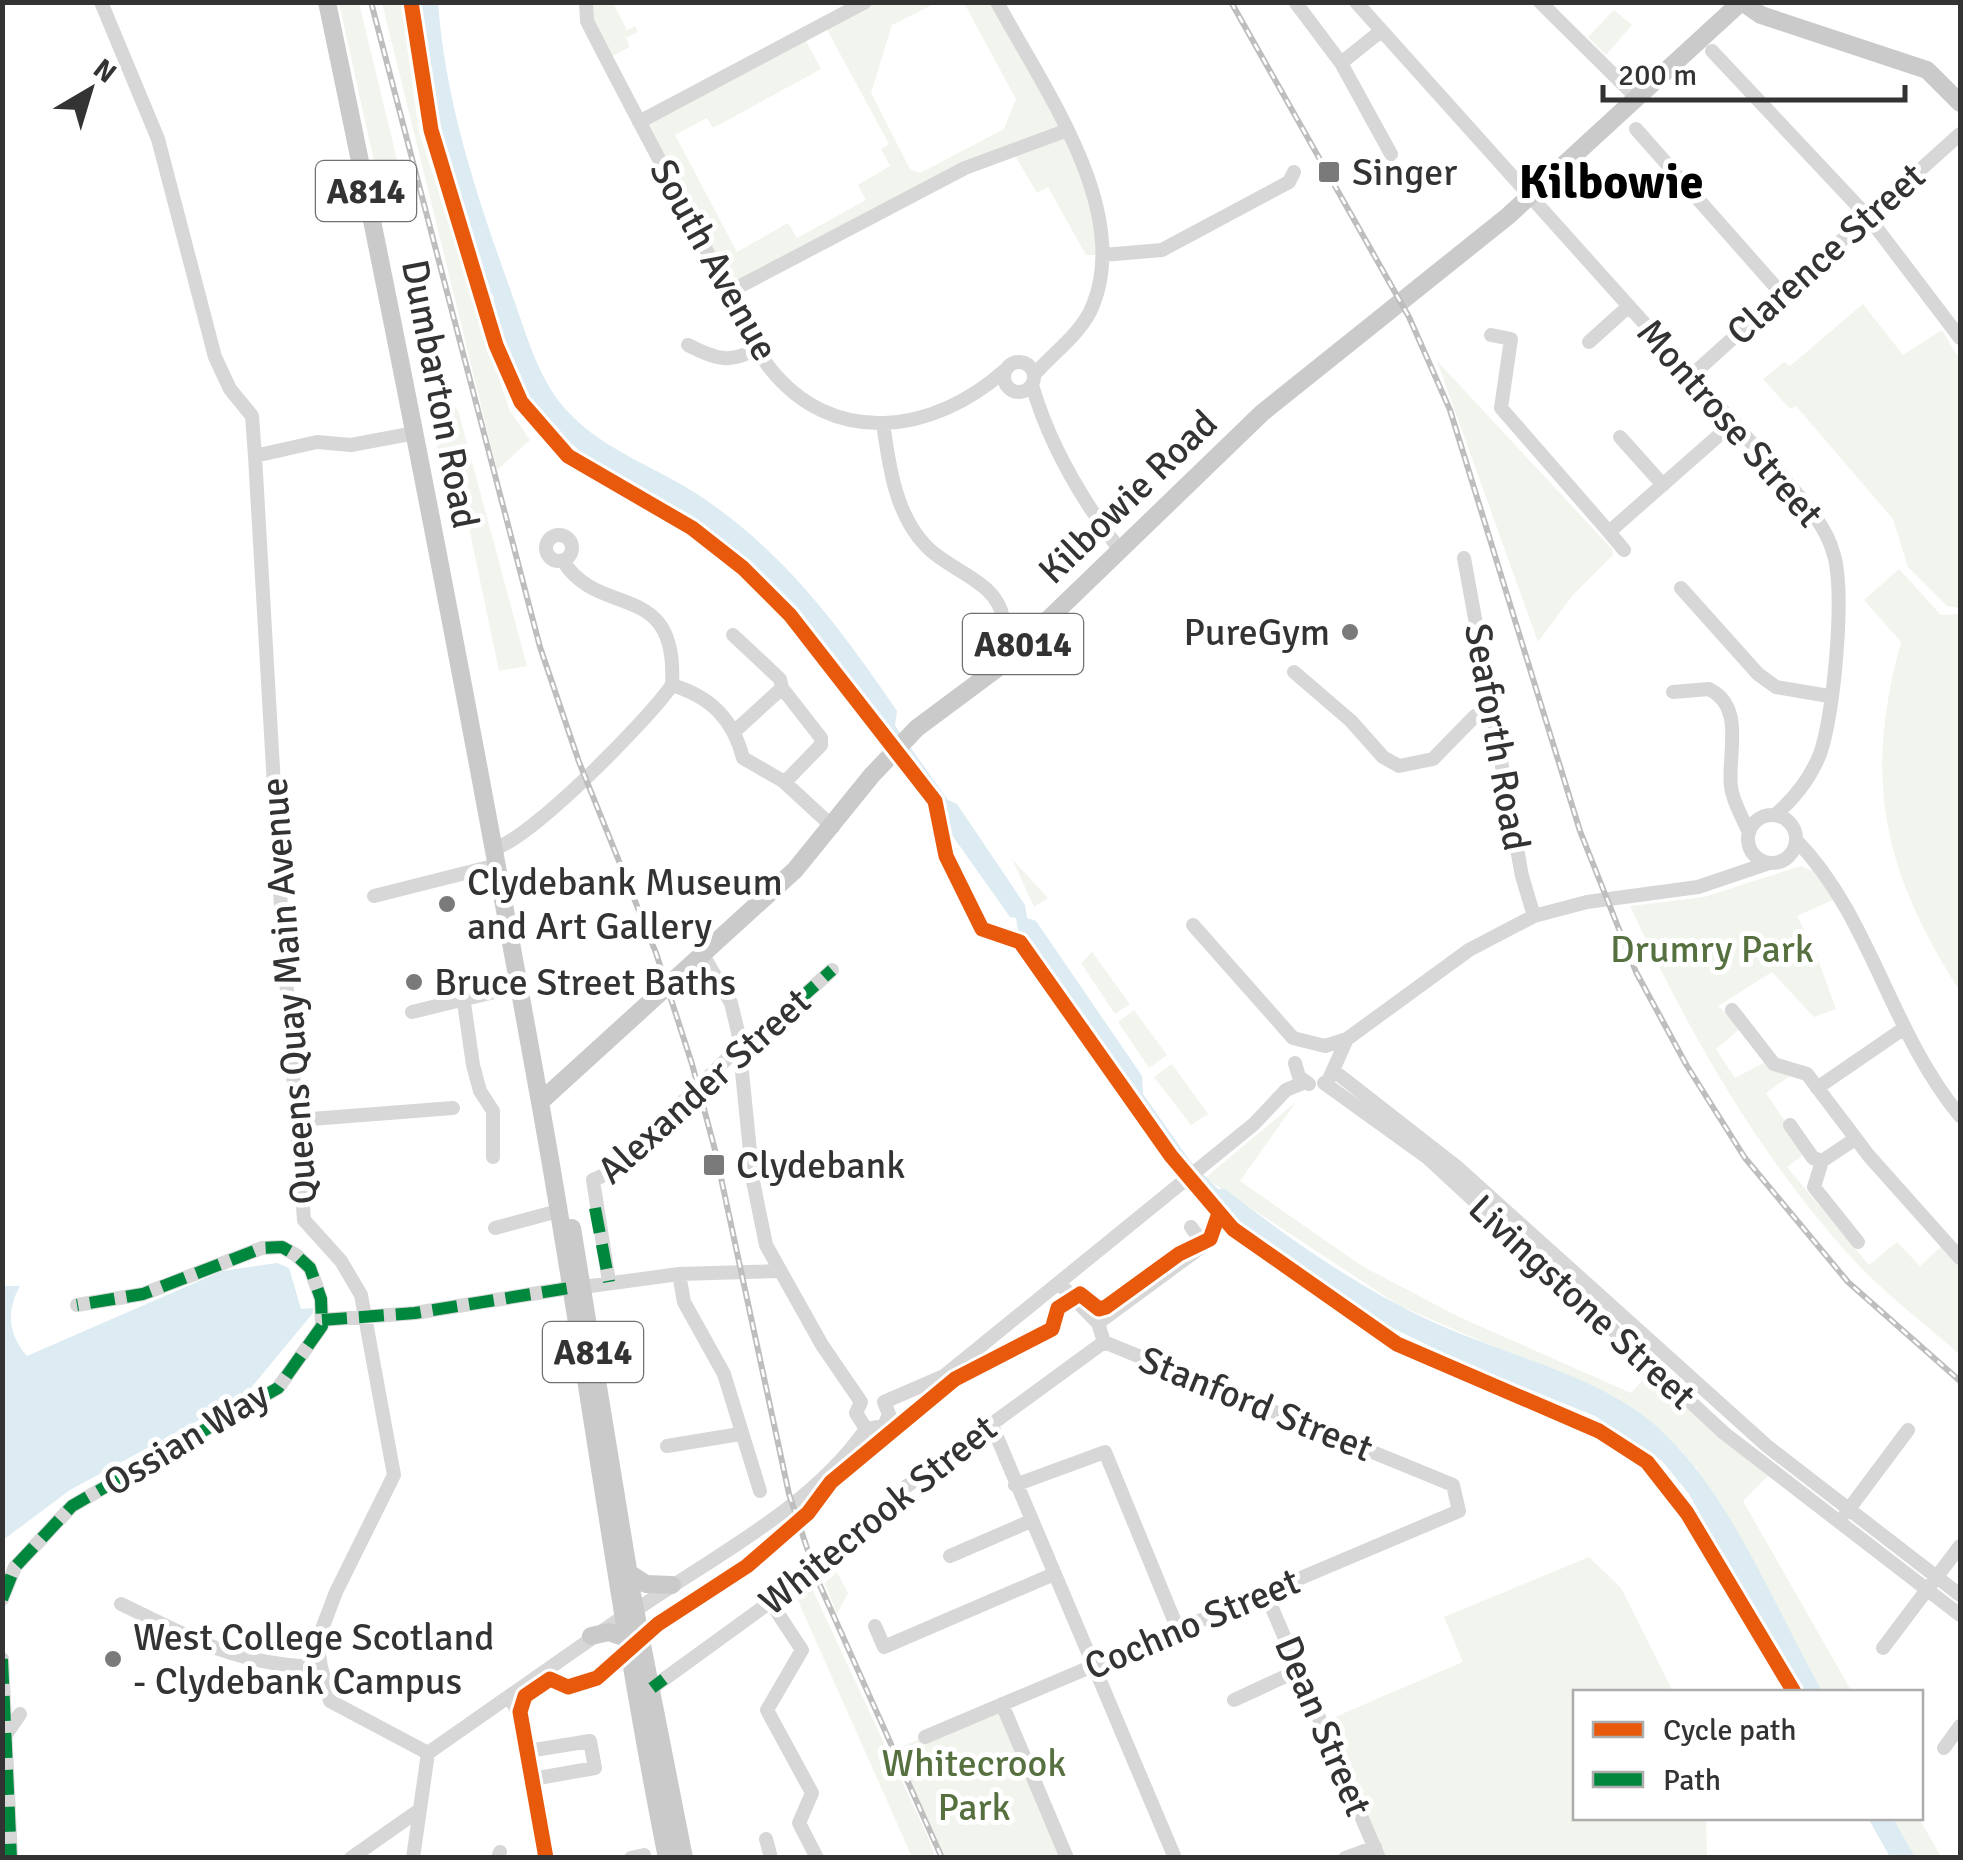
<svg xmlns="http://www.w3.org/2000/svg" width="1963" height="1860" font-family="Signika,sans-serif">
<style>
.green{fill:#f1f5ed}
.water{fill:#ddebf3}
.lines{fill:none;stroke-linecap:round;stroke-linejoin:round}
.minor{stroke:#d7d7d7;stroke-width:14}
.major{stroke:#cacaca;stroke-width:18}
.rail-casing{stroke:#bebebe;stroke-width:6}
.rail{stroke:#fff;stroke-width:2.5;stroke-dasharray:8;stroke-linecap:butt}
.quiet{stroke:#00873e;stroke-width:12;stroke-dasharray:25 12;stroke-linecap:butt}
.cycleway-casing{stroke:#fff;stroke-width:21}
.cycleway{stroke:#e8590c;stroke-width:15}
.poi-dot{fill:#7a7a7a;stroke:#fff;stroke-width:4}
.labels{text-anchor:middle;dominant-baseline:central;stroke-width:10;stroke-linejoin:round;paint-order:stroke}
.shield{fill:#fff;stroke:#707070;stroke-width:2.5}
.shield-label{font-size:35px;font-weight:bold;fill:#333}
.poi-label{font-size:38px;fill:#333;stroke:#fff;text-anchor:start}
.street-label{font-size:38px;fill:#333;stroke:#fff}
.park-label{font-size:38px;fill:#56703f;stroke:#fff}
.district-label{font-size:48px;font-weight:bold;fill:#000;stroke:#fff}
</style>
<rect width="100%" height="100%" fill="#fff"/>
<!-- green -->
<path class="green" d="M339,3H359L400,172L375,166Z
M382,3H401L419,132L509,409L530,440L497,470Z
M586,3H613L627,30L635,26L638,32L626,38L630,47L607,59Z
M865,3H936L892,25L871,93L910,169L920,173L1004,129L1016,99L964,3H997L1089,179L1103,255H1086L1048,187L1037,193L1013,152L729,292L639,122L803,36L821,69L713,128L707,118L675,135L737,252L788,223L797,238L866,200L858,185L890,166L881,149L889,144L824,24Z
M1614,10L1632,25L1606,55L1588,37Z
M1863,304L1903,355L1942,330L1960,360V608L1947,606L1908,567L1893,519L1796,406L1790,409L1763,379L1784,362L1790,366Z
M1437,361L1612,549L1613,555L1572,596L1538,642Z
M440,394L458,410L527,666L499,671L466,513L450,510L428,401Z
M1899,569L1941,615L1960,614L1959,990C1883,870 1863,780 1901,642L1864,600Z
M1012,859L1048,898L1034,907Z
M1801,866L1813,871L1835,899L1797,916L1816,954L1836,1009L1814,1017L1772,972L1718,1006L1742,1027L1716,1049L1735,1078L1767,1061L1794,1073L1766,1093L1806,1153L1787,1167L1869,1265L1897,1242L1920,1266L1942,1246L1960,1264V1355C1929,1327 1893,1300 1863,1270C1763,1164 1691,1037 1630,906L1704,897Z
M1092,952L1130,1004L1115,1014L1081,963Z
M1134,1010L1167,1055L1149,1068L1118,1022Z
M1172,1064L1208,1114L1191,1125L1154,1077Z
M1296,1102L1240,1181L1362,1266L1459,1317L1631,1393L1650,1372L1769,1475L1743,1501L1852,1692H1823L1697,1469L1679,1448L1622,1402L1400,1306L1205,1178Z
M1589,1557L1621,1588L1673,1692H1576V1818H1706L1707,1857H1386L1328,1720L1463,1662L1444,1617Z
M837,1572L848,1593L837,1614L825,1583Z
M810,1584L927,1835L935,1857H912L795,1594Z
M1002,1704L1067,1857H942L894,1750Z
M1893,1818H1919L1941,1857H1915Z"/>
<!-- water -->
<path class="water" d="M415,3H438C446,106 478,200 513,297C527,336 539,382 569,413C606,452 659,468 703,498C786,554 841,629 897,711L895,725L900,733L948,800L957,804L1025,905L1027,918L1036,921L1142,1076L1143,1094L1190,1161L1218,1189H1225C1291,1240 1360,1289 1435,1323C1503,1354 1599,1376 1655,1425C1730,1490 1773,1606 1823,1692H1799L1689,1494L1662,1461L1595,1416L1467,1364L1384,1324L1307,1277L1231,1222L1174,1156L1018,931L1016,918L1010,917L942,821L941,805L805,619L772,582L712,532L592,461L551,427L529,396L501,342L493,311L494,297L483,283L435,130Z
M277,1263L289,1268L301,1309L313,1308V1313L245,1395L70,1490L3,1540V1286H20C6,1311 8,1334 27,1356L222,1271Z
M1868,1818H1893L1915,1857H1890Z"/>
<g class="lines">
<!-- minor -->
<path class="minor" d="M101,2L158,139L215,357L230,389L252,416L255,456L317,442L351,445L415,433
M586,2L587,21C622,90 658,157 694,225C718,271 738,326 769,367C833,449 934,433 1004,371
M997,2C1042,86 1132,209 1093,305C1083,332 1053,353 1034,375
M1356,2L1784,479C1804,502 1826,525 1834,555C1845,595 1834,715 1820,754C1810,779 1795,798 1775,815
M1540,2L1636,97
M1296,3L1341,63
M1381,31L1341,63L1391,154
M1712,51L1869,218L1960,338
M639,122L865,2
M1636,129L1781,293
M1103,255L1162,250L1289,182L1294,172
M729,292L965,168L1065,131
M1491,335L1511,339L1501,408L1609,532L1734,422
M1589,342L1629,306
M688,345C715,359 732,365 758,347
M1004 377a15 15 0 1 1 30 0a15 15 0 1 1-30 0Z
M1692,375L1960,134
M1032,385C1049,444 1082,500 1119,549
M883,423C889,465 895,514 926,546C949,571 998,581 1003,619L992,630
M1620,437L1663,485
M255,456L282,925L304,1220L341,1261L361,1295L394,1475L336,1592L317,1642L321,1667
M1609,532L1624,550
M546 548a13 13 0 1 1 26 0a13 13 0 1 1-26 0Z
M1464,558L1522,876L1534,916
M1681,588L1758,674L1776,687L1829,696
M733,635L780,679L782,688L736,730
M1294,672L1351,721L1383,757L1399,766L1433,759L1475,716L1493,709
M672,685C711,697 733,719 743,758L783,781L833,827
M782,688L821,738V745L785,782
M1673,692L1709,689C1746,707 1727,755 1731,787C1733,803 1743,818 1749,833
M1748 839a24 24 0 1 1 48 0a24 24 0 1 1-48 0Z
M1796,840C1871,917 1889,1030 1960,1116
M493,849C529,841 649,719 672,685C678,578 600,620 563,561
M374,896L497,865
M1193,925L1293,1038L1325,1046L1347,1039L1469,950L1534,916L1587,902L1698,887L1769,863
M703,955L731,1003L738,1032L753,1181L766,1245L822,1345L861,1402
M464,1003L473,1065L480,1091L493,1111V1157
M1732,1010L1774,1064L1807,1074L1869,1156L1960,1258
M412,1012L518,986
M1295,1063L1299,1077L1309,1084
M1334,1071L1457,1167L1767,1446L1960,1595
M1329,1079L1347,1039
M1324,1083L1428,1158L1724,1433L1960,1615
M1817,1088L1903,1029
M298,1120L453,1108
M1790,1125L1813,1158L1822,1161L1855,1139
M1822,1161L1814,1187L1858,1242
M495,1228L558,1211
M679,1274L684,1302L724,1374L760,1491
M609,1282L593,1180L611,1172L739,1047L751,1043L832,970
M583,1287L679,1274L780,1271
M322,1320L415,1313L569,1288
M1098,1323L1204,1245L1191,1227
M861,1402L856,1413L866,1429
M884,1402L944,1376L1254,1124L1286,1090L1305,1082
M991,1423L1175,1858
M866,1429L884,1426L889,1414L884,1402
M667,1446L740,1434
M1015,1485L1105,1452L1179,1632
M1846,1513L1908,1430
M950,1556L1031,1521
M1266,1594L1379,1858
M2,1599L15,1567L72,1506L278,1388L322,1326L321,1299L310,1268L296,1255L282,1247L262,1248L143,1294L77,1305
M771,1603L802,1650L767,1710L812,1793L799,1823L817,1858
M121,1604C194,1639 238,1666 321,1667L330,1701L428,1753
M636,1610C714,1556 811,1508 866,1429
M875,1626L884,1647L1054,1574
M1883,1648L1960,1546
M2,1659L11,1858
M652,1688L839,1552L907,1486L1104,1342
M510,1697L523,1723L546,1858
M1234,1700L1299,1670
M1002,1704L1067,1858
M5,1736L20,1714
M925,1737L1459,1511L1453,1485L1104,1342L1098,1323L1059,1283
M1944,1748L1960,1726
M528,1751L590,1741L595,1768L533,1779
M766,1839L771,1858
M351,1858L418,1811
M413,1858L428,1753L621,1618
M498,1858L500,1852
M631,1858L644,1855
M1345,1858L1375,1847"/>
<!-- major -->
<path class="major" d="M327,2C405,374 476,746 543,1119C587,1365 618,1613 667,1858
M1742,2L1761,15L1927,70L1960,103
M540,1102L795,870L872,775L917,728L999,667L1262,413L1508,216L1741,2
M572,1228L632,1594L684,1858
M629,1573L646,1584L672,1585
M591,1636L609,1632L626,1638"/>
<!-- rail casing -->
<g class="rail-casing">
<path id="rail" d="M371,2L540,647L579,762L656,953L692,1064L715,1150L789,1494L818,1581L942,1858
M1231,2L1409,317L1450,410L1580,831L1636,972L1687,1066L1745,1158L1848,1282L1960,1381"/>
</g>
<!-- rail -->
<use href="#rail" class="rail"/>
<!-- quiet -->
<path class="quiet" d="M739,1047L751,1043L832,970
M595,1208L609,1282
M322,1320L415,1313L569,1288
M2,1599L15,1567L72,1506L278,1388L322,1326L321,1299L310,1268L296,1255L282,1247L262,1248L143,1294L77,1305
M2,1659L11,1858
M652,1688L664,1679"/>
<!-- cycleway casing -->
<g class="cycleway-casing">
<path id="cycleway" d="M411,2L431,130L496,345L521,402L568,456L692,528L743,568L790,615L935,801L946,856L982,929L1020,942L1171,1156L1233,1229L1397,1344L1599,1431L1647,1462L1687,1513L1794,1692
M546,1858L520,1712L525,1696L550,1679L568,1687L597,1678L658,1624L747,1566L808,1513L831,1482L955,1379L1052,1329L1058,1308L1080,1294L1099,1309L1106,1307L1179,1254L1210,1239L1218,1216"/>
</g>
<!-- cycleway -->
<use href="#cycleway" class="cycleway"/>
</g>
<!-- markers -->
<g class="poi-dot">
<rect x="1317" y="160" width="24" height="24" rx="5"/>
<circle cx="1350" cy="632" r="10"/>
<circle cx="447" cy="904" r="10"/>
<circle cx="414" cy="982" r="10"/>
<rect x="702" y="1153" width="24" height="24" rx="5"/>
<circle cx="113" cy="1659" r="10"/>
</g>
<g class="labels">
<!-- shield labels -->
<g class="shield">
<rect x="316" y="161" width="100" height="60" rx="8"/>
<rect x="963" y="614" width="120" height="60" rx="8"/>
<rect x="543" y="1322" width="100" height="60" rx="8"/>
</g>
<g class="shield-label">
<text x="366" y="191">A814</text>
<text x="1023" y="644">A8014</text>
<text x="593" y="1352">A814</text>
</g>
<!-- poi labels -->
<g class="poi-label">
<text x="1352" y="172">Singer</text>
<text x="1330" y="632" text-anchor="end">PureGym</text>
<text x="467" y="882">Clydebank Museum<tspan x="467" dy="44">and Art Gallery</tspan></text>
<text x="434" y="982">Bruce Street Baths</text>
<text x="736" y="1165">Clydebank</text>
<text x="133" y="1637">West College Scotland<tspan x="133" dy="44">- Clydebank Campus</tspan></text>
</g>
<!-- street labels -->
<g class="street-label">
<text transform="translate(1826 254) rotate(-42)">Clarence Street</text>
<text transform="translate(714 260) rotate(61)">South Avenue</text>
<text transform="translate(440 394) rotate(79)">Dumbarton Road</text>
<text transform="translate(1730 423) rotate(49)">Montrose Street</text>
<text transform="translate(1128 497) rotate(-44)">Kilbowie Road</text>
<text transform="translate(1497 737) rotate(80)">Seaforth Road</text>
<text transform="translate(289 991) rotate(-94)">Queens Quay Main Avenue</text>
<text transform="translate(704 1086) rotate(-42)">Alexander Street</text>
<text transform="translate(1582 1302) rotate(43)">Livingstone Street</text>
<text transform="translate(1256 1404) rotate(22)">Stanford Street</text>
<text transform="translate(186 1439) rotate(-31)">Ossian Way</text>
<text transform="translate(878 1515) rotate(-39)">Whitecrook Street</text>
<text transform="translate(1192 1624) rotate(-23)">Cochno Street</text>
<text transform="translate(1323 1726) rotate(67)">Dean Street</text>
</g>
<!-- park labels -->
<g class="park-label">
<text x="1712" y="949">Drumry Park</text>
<text x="974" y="1763">Whitecrook<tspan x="974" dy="44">Park</tspan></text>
</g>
<!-- district labels -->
<g class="district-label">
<text x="1611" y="182">Kilbowie</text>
</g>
</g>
<!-- border -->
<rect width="1963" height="1860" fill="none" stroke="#333333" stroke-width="10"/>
<!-- legend -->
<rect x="1573" y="1690" width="350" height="130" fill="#ffffff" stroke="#adadad" stroke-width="2.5"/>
<rect x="1593" y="1722" width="50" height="15" fill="#e8590c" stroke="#adadad" stroke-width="2.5"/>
<text x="1663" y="1740" font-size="30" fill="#333333">Cycle path</text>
<rect x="1593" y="1772" width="50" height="15" fill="#00873e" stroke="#adadad" stroke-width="2.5"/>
<text x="1663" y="1790" font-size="30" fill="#333333">Path</text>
<!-- north arrow -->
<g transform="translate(90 90) rotate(38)" stroke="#ffffff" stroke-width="8" paint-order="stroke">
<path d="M0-8L18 38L0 25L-18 38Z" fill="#333333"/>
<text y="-15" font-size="28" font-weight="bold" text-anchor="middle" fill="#333333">N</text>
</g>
<!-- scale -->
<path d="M1603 85v15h302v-15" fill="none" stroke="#333333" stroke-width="5"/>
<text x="1618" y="85" font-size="30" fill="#333333" stroke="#ffffff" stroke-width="8" paint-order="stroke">200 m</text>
</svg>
